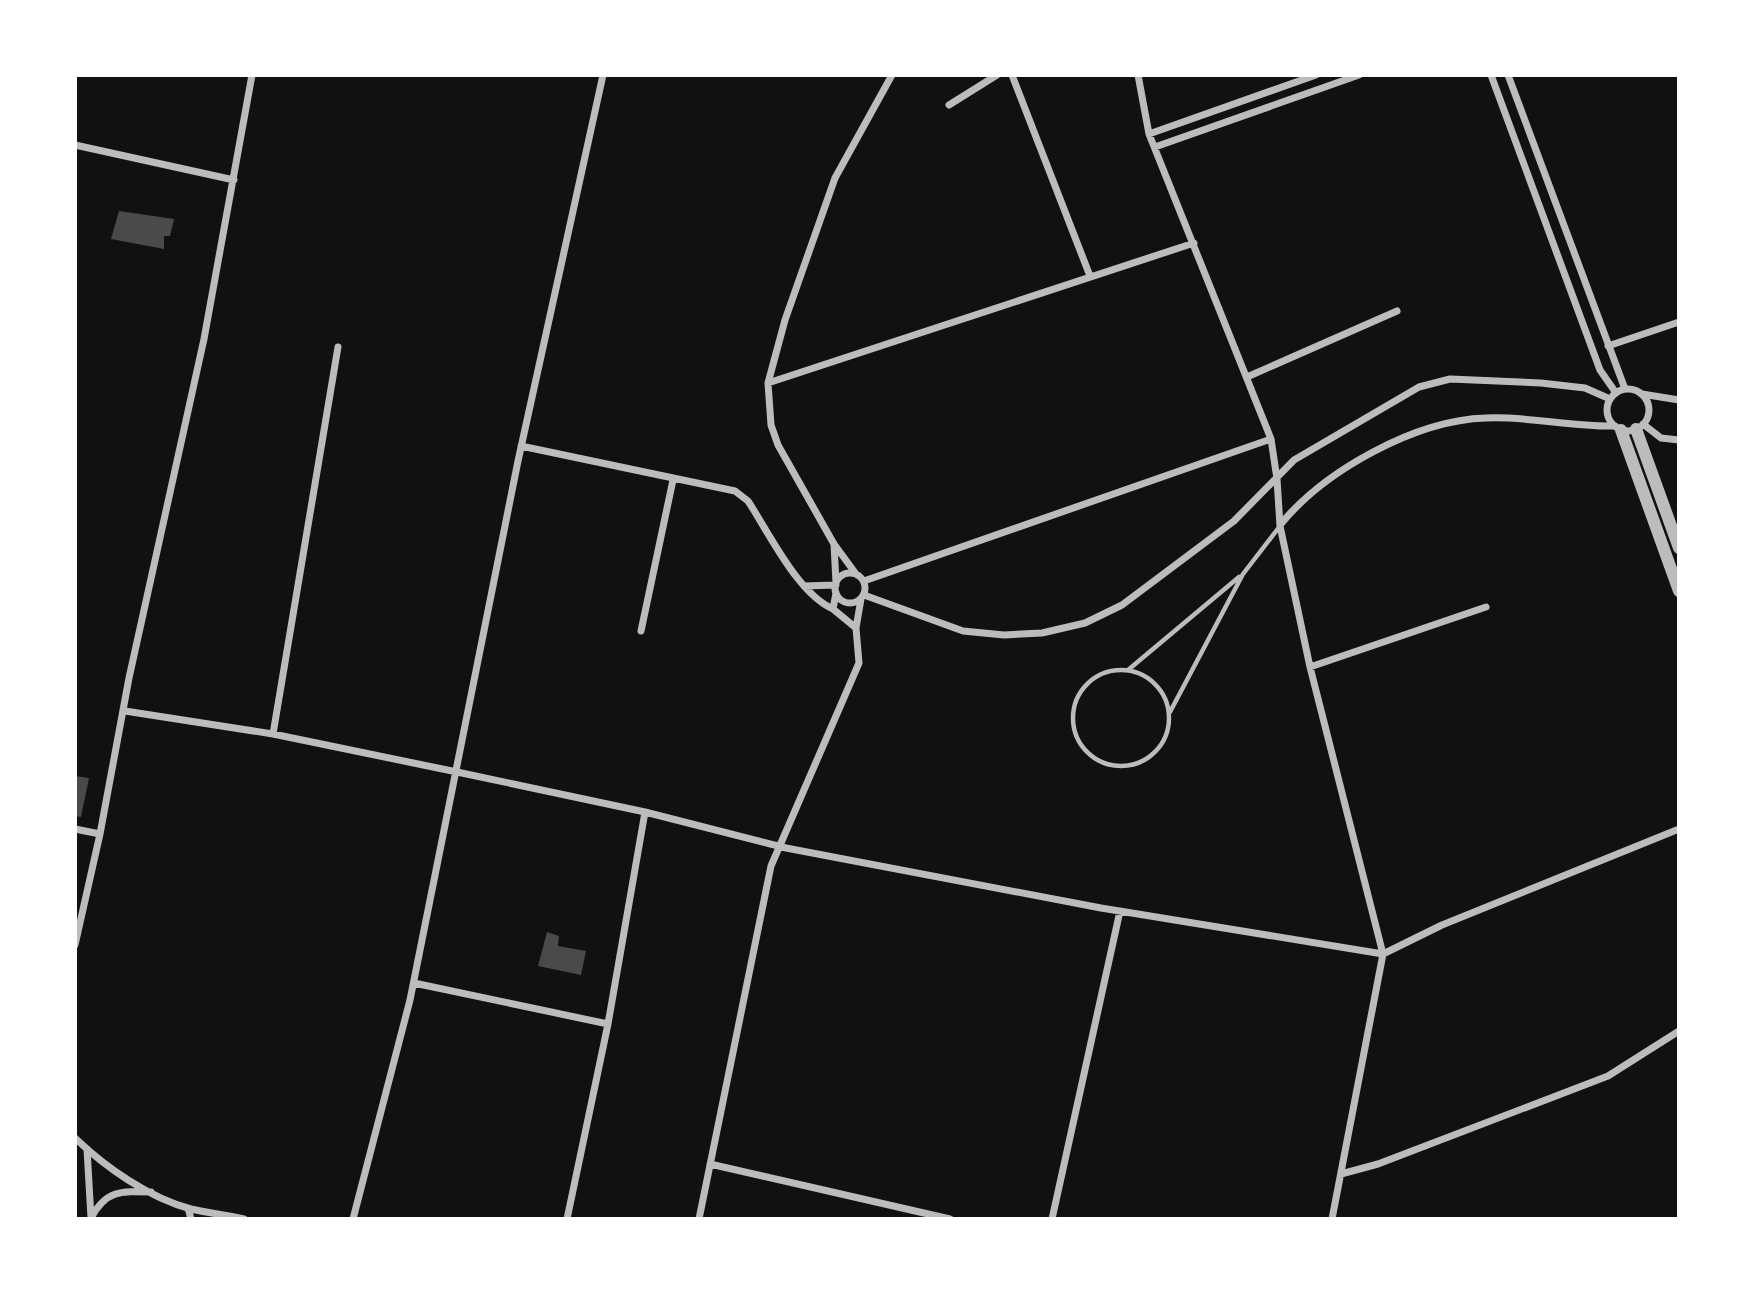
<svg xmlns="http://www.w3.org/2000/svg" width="1754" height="1294" font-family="Jost,sans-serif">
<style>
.building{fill:#4a4a4a}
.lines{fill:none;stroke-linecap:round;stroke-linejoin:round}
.service{stroke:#bcbcbc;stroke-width:4.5}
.minor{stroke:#bcbcbc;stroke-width:7}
.tertiary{stroke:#bcbcbc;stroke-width:12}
</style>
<rect width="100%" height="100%" fill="#111"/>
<!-- building -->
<path class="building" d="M119,211L174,219L170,236H164V249L111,239Z
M75,776L89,778L81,817L75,816Z
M547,932L559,936L558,946L586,951L581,975L538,966Z"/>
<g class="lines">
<!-- service -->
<path class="service" d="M1128,670L1239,577
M1073 718a48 48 0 1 1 96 0a48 48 0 1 1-96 0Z
M1170,712L1243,574L1280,526"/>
<!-- minor -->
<path class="minor" d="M1012,75L1090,276
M1138,75L1149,134L1271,439L1277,479L1280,526L1310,667L1383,954L1332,1219
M1491,75L1600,370L1616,393
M1508,75L1625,389
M949,105L997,75
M1149,134L1316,75
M75,145L234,180
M1155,147L1359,75
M1608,346L1679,322
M1247,377L1397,311
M768,383L1194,243
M1607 410a21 21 0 1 1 42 0a21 21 0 1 1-42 0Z
M1642,394L1679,400
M1643,424L1661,438L1679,440
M521,446L735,491L748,501C769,533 798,594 833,609
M1280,525C1324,471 1415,420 1486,418C1529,416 1572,427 1615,426
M834,544L836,583
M835 588a15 15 0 1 1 30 0a15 15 0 1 1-30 0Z
M856,574L834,544L778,445L771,425L768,383L785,320L835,178L892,75
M864,581L1271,439
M804,586L836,585
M836,593L833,609L856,628
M864,595L963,631L1004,635L1042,633L1085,623L1122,605L1234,521L1294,460L1419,387L1450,379L1541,383L1585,388L1610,399
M641,631L673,480
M1310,667L1486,607
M125,711L273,734L457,772L645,812L786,848L1101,908L1383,954L1442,925L1679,829
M273,734L338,347
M75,829L100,834
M75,945L100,834L129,678L204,339L252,75
M414,983L608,1024
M75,1138C105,1167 149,1198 191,1209C208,1213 227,1215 244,1219
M87,1149L91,1218
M710,1164L950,1219
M1341,1174L1378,1164L1608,1076L1679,1031
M188,1208L191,1219
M91,1218C106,1190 121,1191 151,1192
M353,1219L410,1000L518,461L603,75
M567,1219L608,1024L645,812
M699,1219L771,866L859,663L856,628L861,599
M1052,1219L1120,911"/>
<!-- tertiary -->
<path class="tertiary" d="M1636,429L1679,548
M1621,430L1679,591"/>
</g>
<!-- border -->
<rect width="1754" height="1294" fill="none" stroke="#ffffff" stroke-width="154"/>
</svg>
